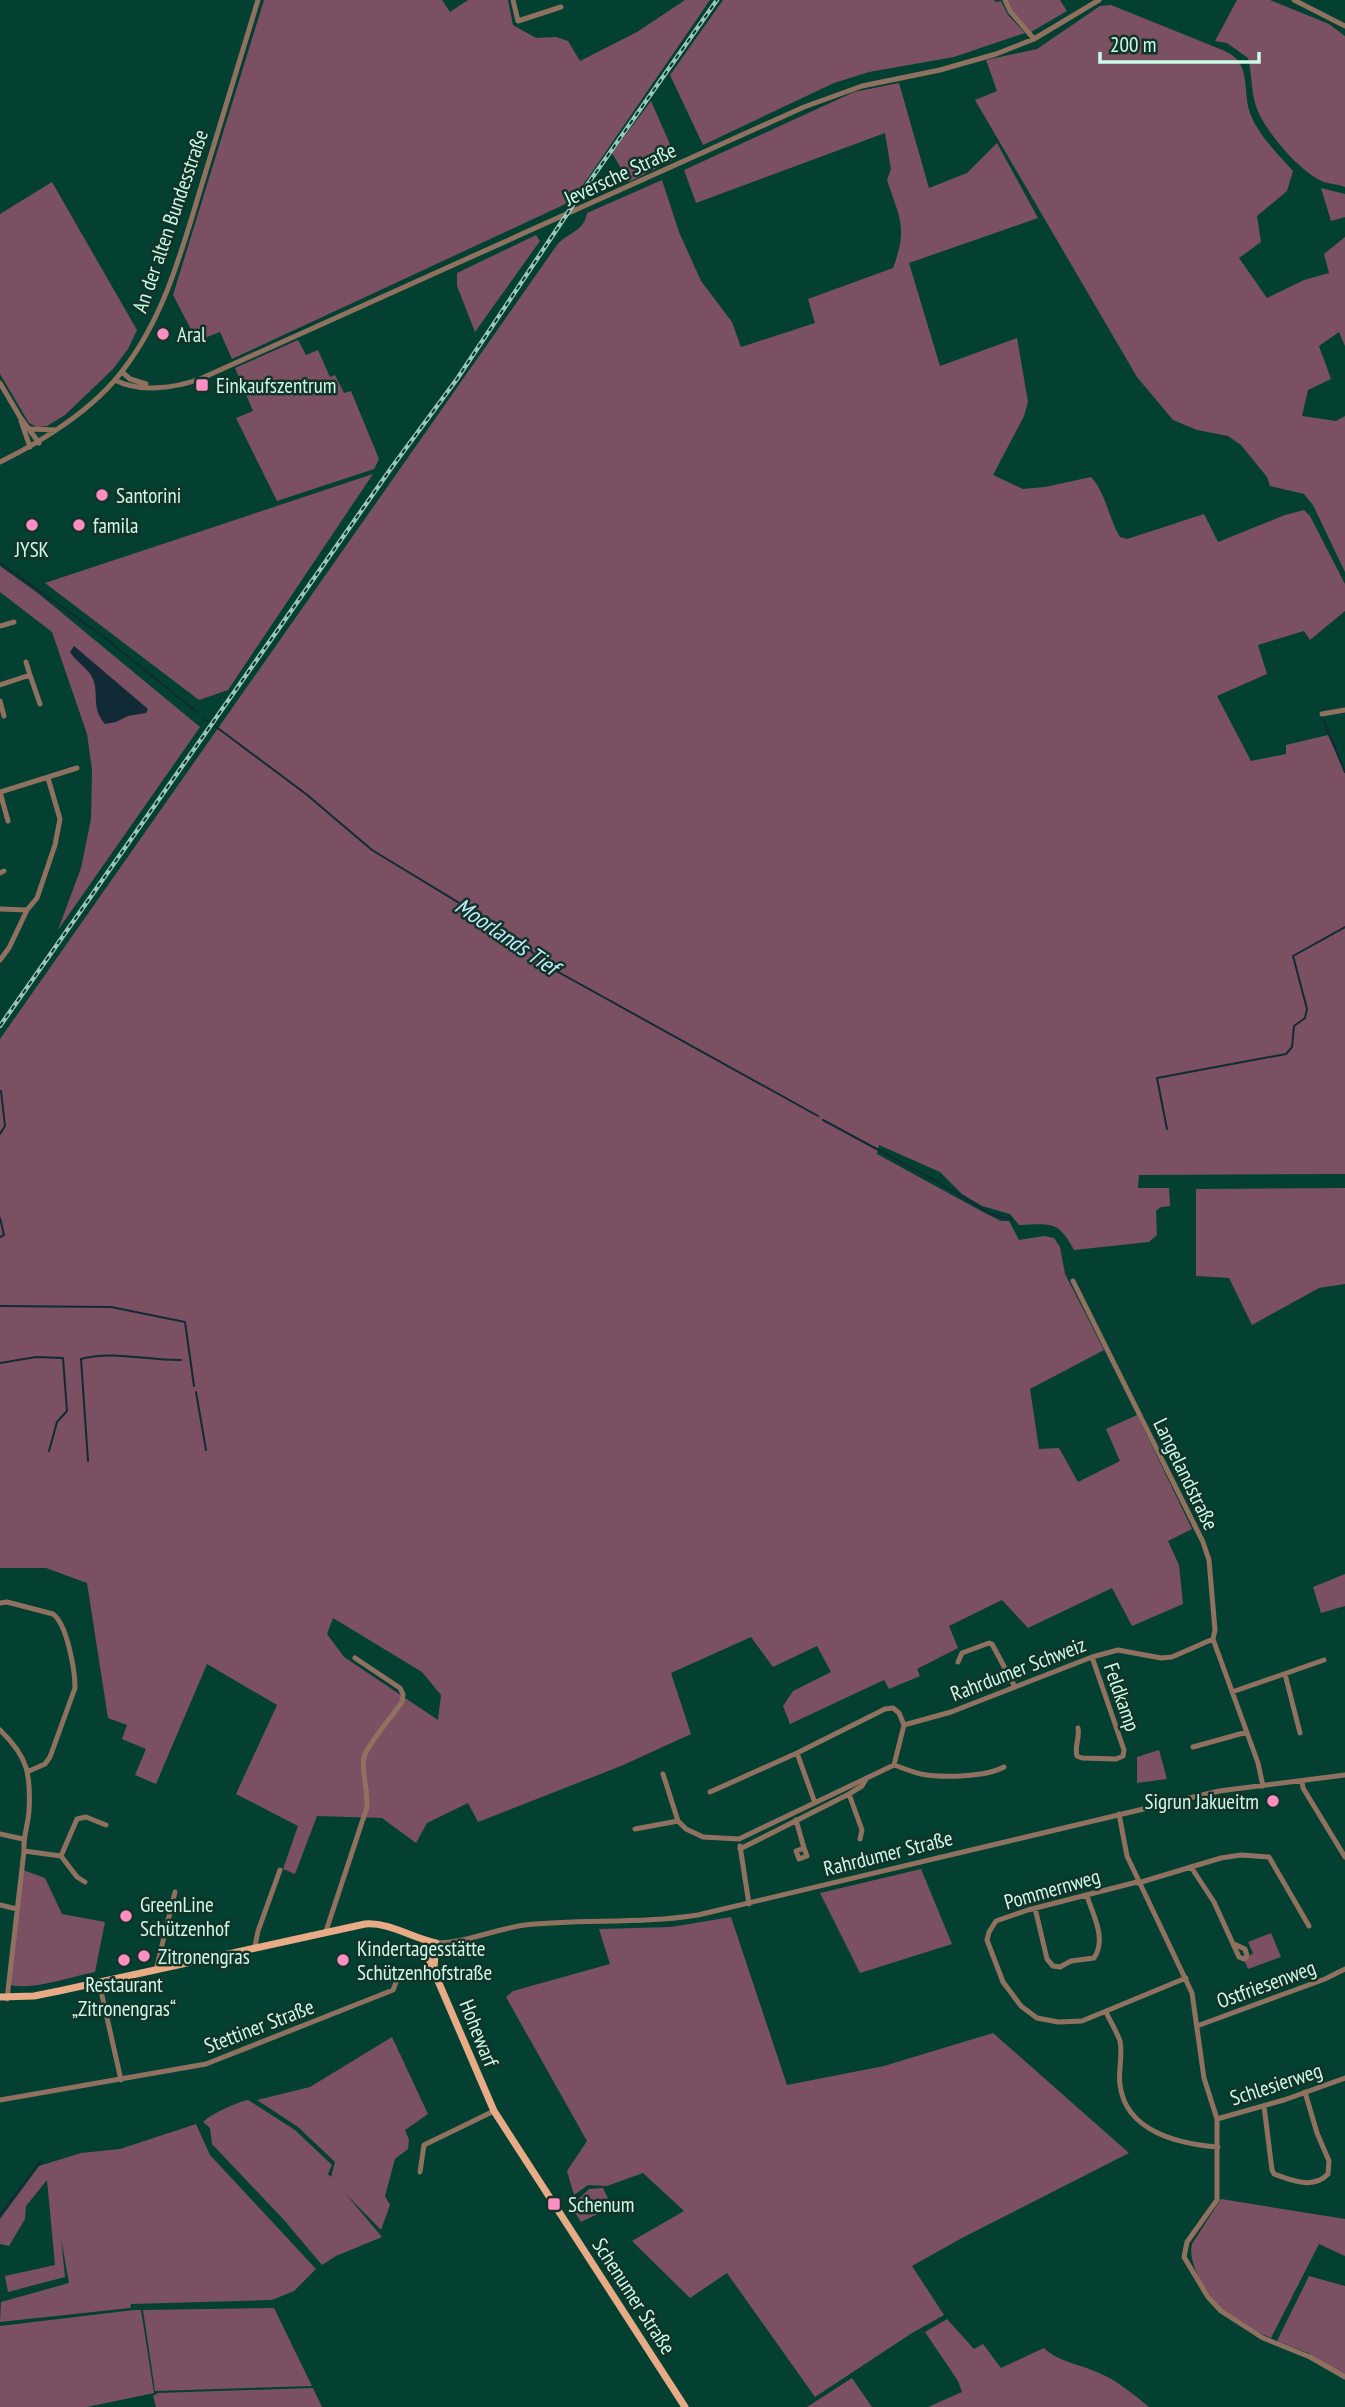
<svg xmlns="http://www.w3.org/2000/svg" width="1345" height="2407" font-family="'PT Sans Narrow',sans-serif">
<style>
.green{fill:#7b5063;fill-rule:evenodd}
.water{fill:#102a36}
.lines{fill:none;stroke-linecap:round;stroke-linejoin:round}
.stream{stroke:#102a36;stroke-width:2}
.minor{stroke:#90715f;stroke-width:5}
.major{stroke:#e9aa86;stroke-width:7}
.rail-casing{stroke:#96c9b9;stroke-width:4.5}
.rail{stroke:#133329;stroke-width:2;stroke-dasharray:5;stroke-linecap:butt}
.poi-dot{fill:#fc8fc2;stroke:#133329;stroke-width:2.5}
.labels{text-anchor:middle;dominant-baseline:central;stroke-width:5;stroke-linejoin:round;paint-order:stroke}
.street-label{font-size:21px;fill:#cbfae9;stroke:#133329}
.poi-label{font-size:21px;fill:#cbfae9;stroke:#133329;text-anchor:start}
.water-label{font-size:23px;font-style:italic;fill:#c1e9fe;stroke:#133329}
</style>
<rect width="100%" height="100%" fill="#034032"/>
<!-- green -->
<path class="green" d="M264,0H442L450,12L468,0H508L513,25L536,38L556,37L568,41L580,61L637,32L685,0H710L572,201L232,359L220,332L197,341L173,295Z
M723,0H994L996,2L1001,1L1008,15L1025,33L954,57L869,72L834,83L703,145L670,75Z
M1007,0H1060L1067,11L1031,32L1012,10Z
M1237,0H1270L1329,24L1345,36V187C1338,184 1331,184 1324,182C1301,174 1263,129 1256,106C1251,91 1252,74 1248,58L1227,43L1215,41Z
M1111,5L1225,51C1252,63 1242,89 1250,113C1258,135 1278,154 1293,171L1287,191L1257,216L1261,242L1239,258L1267,298L1304,280L1329,273L1324,254L1345,237V346L1339,332L1319,346L1331,379L1308,390L1302,416L1336,421L1345,416V572L1313,505L1304,494L1270,486L1267,477L1241,445L1228,436L1197,430L1173,420L1137,377L975,100L997,91L986,60L1037,49L1100,6Z
M899,83L929,188L967,173L997,143L1038,218L909,263L940,366L1017,338L1028,402L1024,416L993,475L1023,489L1045,487L1091,477C1106,493 1108,517 1120,537L1127,539L1204,514L1218,542L1285,515L1304,510L1310,516L1345,584V611L1310,640L1304,631L1258,645L1267,674L1217,696L1251,761L1286,754V745L1328,735L1345,773V1174L1139,1175L1138,1188H1169L1170,1206L1161,1207L1156,1211L1157,1235L1149,1242L1074,1250C1058,1220 1051,1224 1019,1225L1010,1214L982,1206L962,1194L940,1172L879,1145L877,1154L983,1212L1001,1221H1009L1019,1240L1044,1236L1054,1238L1060,1247L1065,1274L1104,1350L1030,1389L1039,1449L1059,1448L1078,1482L1120,1461L1106,1429L1137,1415L1192,1529L1168,1541L1179,1565L1183,1604L1132,1626L1112,1588L1028,1628L1002,1600L949,1626L958,1648L917,1669L920,1676L889,1689L884,1680L790,1724L783,1706L793,1691L831,1672L817,1646L773,1667L751,1637L671,1673L691,1734L621,1766L478,1822L468,1803L427,1823L416,1843L382,1818L317,1816L295,1874L283,1869L298,1826L236,1794L277,1705L207,1664L156,1784L135,1775L146,1749L122,1739L127,1725L108,1718L87,1583L46,1568H0V1039L557,245C568,232 584,232 587,213L662,180L679,232L701,281L732,322L741,347L815,323L808,299L893,268C908,228 900,219 887,180L891,169L885,133L696,203L684,170L854,92ZM333,1618L422,1672L441,1695L438,1720L344,1657L327,1634Z
M651,101L676,158L629,182L612,153Z
M52,182L137,330L128,349L113,369L65,415L47,426L37,427L29,423L0,374V214Z
M1321,188L1345,194V217L1331,221Z
M536,235L540,241L475,332L457,286V273Z
M298,340L306,355L318,350L330,377L335,375L344,393L351,391L379,459L374,469L277,501L236,418L253,411L235,368Z
M373,474L228,690L199,700L45,583Z
M0,566L39,594L200,727L58,930L81,868L91,819L92,770L87,734L52,632L0,592Z
M1345,1188V1284L1319,1288L1252,1325L1229,1278L1196,1276V1189Z
M1345,1574V1606L1321,1613L1313,1587Z
M1159,1750L1167,1779L1137,1783V1757Z
M921,1869L952,1944L860,1973L820,1893Z
M23,1870L45,1878L62,1914L105,1922L95,1972C73,1976 29,1992 8,1984Z
M731,1917L787,2085L884,2066L993,2033L1129,2153L962,2238L912,2266L944,2315L912,2333L815,2397L727,2273L690,2298L632,2241L684,2211L643,2173L607,2186L588,2185L574,2195L567,2171L587,2141L506,1997L513,1991L610,1964L599,1929L671,1927Z
M1271,1933L1281,1957L1248,1969L1244,1960L1253,1953L1248,1942Z
M392,2037L428,2114L405,2130L409,2140L408,2149L395,2159L385,2196L390,2205L381,2230L345,2193L382,2237L336,2256L322,2265L284,2220L212,2144L210,2128L203,2122C211,2114 237,2102 248,2100L295,2130L332,2165L328,2174L331,2177L335,2162L298,2127L257,2100L310,2087Z
M196,2124L210,2155L316,2269L294,2291L272,2300L131,2304L130,2308L0,2322L1,2302L69,2283L61,2238L65,2277L8,2292L5,2276L55,2265L47,2180L26,2206L25,2219L9,2246L0,2244V2219L39,2166L81,2153L120,2149Z
M603,2188L612,2207L581,2222L571,2206L589,2189Z
M1221,2199L1345,2219V2256L1319,2244L1271,2338C1254,2331 1236,2320 1222,2309C1207,2295 1187,2264 1192,2244Z
M1309,2276L1345,2286V2375L1308,2353L1277,2341Z
M274,2308L312,2386L155,2391L143,2310Z
M134,2310H141L154,2393L87,2407H0V2326Z
M947,2319L974,2349L983,2344L1001,2368L1044,2348C1056,2361 1082,2365 1099,2373C1118,2381 1133,2394 1149,2407H928L962,2392L958,2381L925,2332Z
M852,2378L872,2407H807Z
M313,2388L322,2407H156L153,2396L158,2393Z"/>
<!-- water -->
<path class="water" d="M74,646L148,709L146,713L128,716L116,722L105,724C91,708 99,694 93,679C89,669 76,662 70,652Z"/>
<g class="lines">
<!-- stream -->
<path class="stream" d="M0,563L104,637L198,713
M204,718L209,722
M1323,719L1345,772
M215,726L306,794L372,850L522,941L542,963L818,1116
M823,1120L934,1180L993,1215L1011,1219
M1167,1129L1157,1078L1286,1054L1292,1047L1294,1026L1305,1018L1307,1009L1293,956L1345,927
M0,1134L5,1126L1,1091
M0,1218L4,1235L0,1237
M0,1306L111,1307L185,1322L194,1386
M0,1363L36,1357L63,1358L67,1411L57,1422L49,1451
M196,1392L206,1450
M88,1461L81,1359C111,1350 151,1361 181,1360
M0,2215L41,2161"/>
<!-- minor -->
<path class="minor" d="M513,0L518,21L561,7
M1005,0L1010,11L1034,39
M1294,0L1345,26
M122,372L130,379L146,384
M115,380C139,393 175,388 200,379L804,107L862,86L940,70L996,54L1034,39L1099,0
M0,383L20,417L39,443
M21,421L30,447
M30,429L56,430
M0,462C43,441 94,409 123,370C165,316 182,249 202,184C221,123 239,61 258,0
M0,626L14,622
M26,662L30,675
M0,685L30,675L40,704
M0,701L4,716
M1322,714L1345,710
M0,792L77,768
M0,792L8,821
M0,873L4,871
M0,909L27,910
M0,960L9,948L27,910L37,898L55,845L60,819L48,778
M1073,1281L1203,1542L1209,1560L1215,1630L1213,1639L1258,1763L1263,1786
M0,1603L7,1602L53,1614C67,1624 75,1670 75,1688L50,1757L45,1764L29,1771
M958,1662L962,1653L989,1643L992,1644L1015,1687
M1285,1674L1300,1733
M1232,1692L1324,1660
M904,1725L951,1712L1092,1657L1118,1650L1161,1658L1172,1657L1213,1639
M1078,1728C1080,1738 1074,1747 1077,1756L1082,1758L1116,1759L1123,1756L1124,1750L1092,1657
M0,1730C28,1757 31,1774 29,1811C28,1825 23,1837 24,1851L7,1999
M1193,1747L1247,1732
M797,1753L815,1803
M894,1765C903,1768 912,1772 921,1774C942,1778 986,1777 1004,1767
M663,1774L678,1821L686,1829L703,1837L739,1839L894,1765L904,1725
M1302,1781L1303,1788L1345,1857
M710,1792L797,1753L885,1709L893,1708L899,1713L904,1725
M849,1794L862,1830L860,1839
M1119,1814L1127,1856L1192,1993L1204,2078L1217,2119V2200L1187,2242L1184,2257L1208,2297L1221,2311L1263,2338L1310,2357L1345,2377
M796,1820L804,1848L796,1851L799,1859L807,1856L804,1848
M635,1829L678,1821
M0,1834L23,1839
M740,1846L749,1904
M740,1849L849,1794L862,1786L866,1779
M24,1851L61,1856L77,1819L86,1817L106,1825
M61,1856L77,1877L85,1882
M1191,1867L1214,1902L1239,1957L1244,1959L1247,1956L1245,1949L1234,1944
M1137,1882L1028,1910L996,1921L989,1932L987,1940L1003,1982L1021,2006L1037,2018L1058,2022L1082,2021L1186,1978
M1138,1883L1221,1858L1241,1855L1269,1857L1309,1926
M0,1905L17,1909
M1035,1908L1047,1959L1053,1966L1060,1967L1071,1961L1094,1958C1107,1939 1093,1915 1087,1896
M326,1931L367,1807C368,1792 361,1767 364,1757C367,1745 394,1714 402,1702L403,1694L400,1688L355,1658
M436,1943C466,1943 495,1929 525,1925C583,1919 641,1924 698,1915L1219,1791L1345,1775
M255,1946L258,1931L280,1870
M156,1970L175,1892
M99,1982L121,2080
M1106,2012C1110,2021 1117,2032 1120,2041C1123,2055 1118,2071 1120,2085C1126,2132 1179,2144 1218,2147
M1197,2026L1325,1979L1345,1969
M0,2100L206,2064L393,1990L397,1980
M1264,2106L1272,2170L1274,2174C1291,2180 1313,2190 1328,2174L1329,2161L1317,2133L1305,2092
M1217,2119L1284,2100L1345,2078
M420,2172L424,2145L494,2111"/>
<!-- major -->
<path class="major" d="M425,1941L426,1953L494,2111L685,2407
M0,1997L34,1996L59,1991L365,1924C389,1922 412,1938 436,1943L434,1967"/>
<!-- rail casing -->
<g class="rail-casing">
<path id="rail" d="M0,1026L392,467L457,379L573,205L717,0"/>
</g>
<!-- rail -->
<use href="#rail" class="rail"/>
</g>
<!-- markers -->
<g class="poi-dot">
<circle cx="163" cy="334" r="7"/>
<rect x="195" y="378" width="14" height="14" rx="3.5"/>
<circle cx="102" cy="495" r="7"/>
<circle cx="32" cy="525" r="7"/>
<circle cx="79" cy="525" r="7"/>
<circle cx="1273" cy="1801" r="7"/>
<circle cx="126" cy="1916" r="7"/>
<circle cx="144" cy="1956" r="7"/>
<circle cx="124" cy="1960" r="7"/>
<circle cx="343" cy="1960" r="7"/>
<rect x="547" y="2197" width="14" height="14" rx="3.5"/>
</g>
<g class="labels">
<!-- street labels -->
<g class="street-label">
<text transform="translate(620 174) rotate(-25)">Jeversche Straße</text>
<text transform="translate(170 221) rotate(-71)">An der alten Bundesstraße</text>
<text transform="translate(1186 1474) rotate(64)">Langelandstraße</text>
<text transform="translate(1018 1669) rotate(-21)">Rahrdumer Schweiz</text>
<text transform="translate(1122 1697) rotate(71)">Feldkamp</text>
<text transform="translate(888 1853) rotate(-14)">Rahrdumer Straße</text>
<text transform="translate(1052 1889) rotate(-16)">Pommernweg</text>
<text transform="translate(1266 1984) rotate(-20)">Ostfriesenweg</text>
<text transform="translate(259 2026) rotate(-21)">Stettiner Straße</text>
<text transform="translate(479 2033) rotate(68)">Hohewarf</text>
<text transform="translate(1276 2084) rotate(-18)">Schlesierweg</text>
<text transform="translate(634 2296) rotate(57)">Schenumer Straße</text>
</g>
<!-- poi labels -->
<g class="poi-label">
<text x="177" y="334">Aral</text>
<text x="216" y="385">Einkaufszentrum</text>
<text x="116" y="495">Santorini</text>
<text x="93" y="525">famila</text>
<text x="32" y="549" text-anchor="middle">JYSK</text>
<text x="1259" y="1801" text-anchor="end">Sigrun Jakueitm</text>
<text x="140" y="1904">GreenLine<tspan x="140" dy="24">Schützenhof</tspan></text>
<text x="357" y="1948">Kindertagesstätte<tspan x="357" dy="24">Schützenhofstraße</tspan></text>
<text x="158" y="1956">Zitronengras</text>
<text x="124" y="1984" text-anchor="middle">Restaurant<tspan x="124" dy="24">„Zitronengras“</tspan></text>
<text x="568" y="2204">Schenum</text>
</g>
<!-- water labels -->
<g class="water-label">
<text transform="translate(507 936) rotate(34)">Moorlands Tief</text>
</g>
</g>
<!-- scale -->
<path d="M1100 52v10h159v-10" fill="none" stroke="#cbfae9" stroke-width="3.5"/>
<text x="1110" y="52" font-size="21" fill="#cbfae9" stroke="#133329" stroke-width="5" paint-order="stroke">200 m</text>
</svg>
